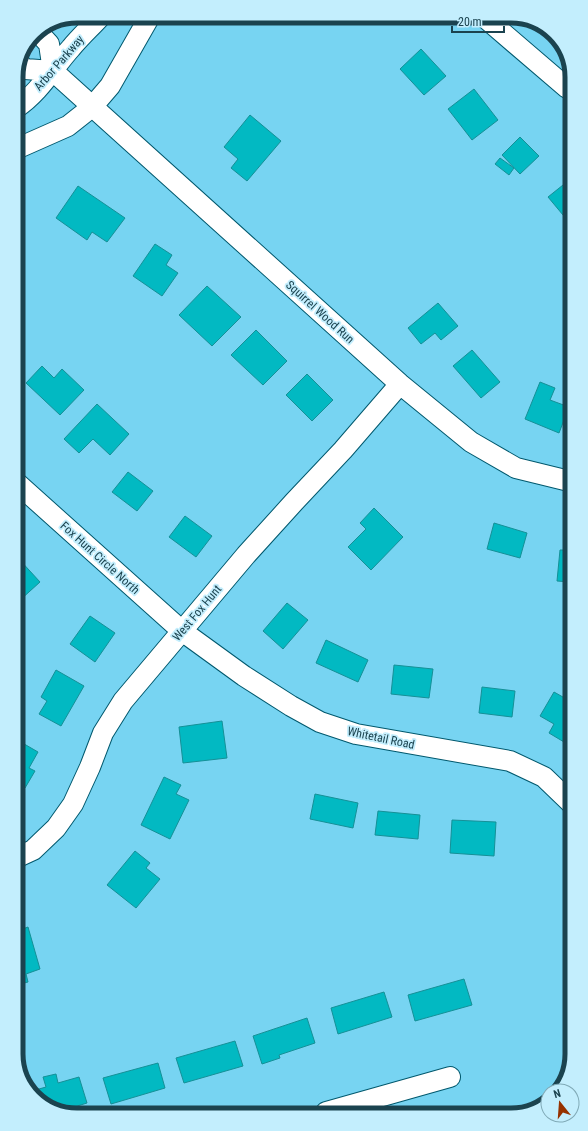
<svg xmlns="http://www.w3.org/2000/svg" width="588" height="1131" font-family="'Roboto Condensed',sans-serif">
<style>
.building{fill:#02b9c2;stroke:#159097}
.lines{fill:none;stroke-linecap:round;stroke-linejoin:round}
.street-casing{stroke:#00586d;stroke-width:22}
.street{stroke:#fff;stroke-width:20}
.labels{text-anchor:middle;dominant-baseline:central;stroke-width:3.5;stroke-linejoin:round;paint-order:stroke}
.street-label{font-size:12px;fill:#1b434f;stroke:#c3eefd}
.rim{fill:none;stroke:#1b434f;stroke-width:5}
</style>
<rect width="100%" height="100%" fill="#77d4f2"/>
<!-- building -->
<path class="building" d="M421,49L446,76L424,95L400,69Z
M474,89L498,120L472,140L448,109Z
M250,115L281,141L247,181L231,168L238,159L224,147Z
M520,137L539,156L520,174L502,155Z
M500,158L514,168L509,175L495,164Z
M568,181V221L548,197Z
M78,186L125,218L107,242L92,232L87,240L56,218Z
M155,244L172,255L166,265L178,273L162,296L133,276Z
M207,286L241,317L212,346L179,315Z
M438,303L458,326L441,340L435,333L421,344L408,328Z
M256,330L287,361L263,385L231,355Z
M472,350L500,382L481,398L453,366Z
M42,366L54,378L62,369L84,390L60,415L26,383Z
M307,374L333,400L312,421L286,395Z
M540,382L555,388L550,400L569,407L559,433L525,419Z
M97,404L129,434L110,455L93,439L79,453L64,439Z
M128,472L153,491L137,511L112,492Z
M374,508L403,537L371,570L348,547L366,529L360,523Z
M185,516L212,536L196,557L169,537Z
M494,523L527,533L520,558L487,549Z
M560,550H570V582L557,581Z
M18,558L40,582L19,601Z
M287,603L308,620L283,649L263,631Z
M90,616L115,633L95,662L70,644Z
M326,640L368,660L358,682L316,663Z
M394,665L433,669L429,698L391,694Z
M56,670L84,686L61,726L39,714L47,701L41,697Z
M482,687L515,691L512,717L479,713Z
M554,692L570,701V732L564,742L549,733L554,724L540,716Z
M222,721L227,758L183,763L179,727Z
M19,741L38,752L29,768L35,771L25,788L19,785Z
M164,777L181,785L176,794L189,800L170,839L141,825Z
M315,794L358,803L353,828L310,819Z
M378,811L420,815L418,839L375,835Z
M452,820L496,822L494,856L450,853Z
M135,851L150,863L146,868L160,879L136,908L107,885Z
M28,927L40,969L26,974L28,982L20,984V930Z
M464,979L472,1005L415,1021L408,995Z
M384,992L392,1017L338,1034L331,1008Z
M307,1018L315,1043L279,1055L280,1058L262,1064L253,1036Z
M235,1041L243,1066L184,1083L176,1058Z
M158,1063L165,1088L111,1104L103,1078Z
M56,1074L58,1083L79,1077L87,1103L61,1111L43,1105L32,1091L46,1087L43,1077Z"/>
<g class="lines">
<!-- street casing -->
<g class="street-casing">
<path id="street" d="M483,16L567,88
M38,32L49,44L53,71
M20,64L25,69L53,71L400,384L471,442L516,468L569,481
M16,108C39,93 53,68 71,48C80,37 91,27 101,16
M16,149L68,126L92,107L110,86L150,16
M18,484L182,631L244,676L291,706L320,722L356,734L510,761L544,777L571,803
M20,856L33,850L56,828L73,804L90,767L103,733L123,701L246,555L294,502L343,450L400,384
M326,1112L450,1077"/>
</g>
<!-- street -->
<use href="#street" class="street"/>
</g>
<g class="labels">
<!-- street labels -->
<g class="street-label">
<text transform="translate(59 63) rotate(-49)">Arbor Parkway</text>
<text transform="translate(320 312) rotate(42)">Squirrel Wood Run</text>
<text transform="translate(100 558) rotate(42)">Fox Hunt Circle North</text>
<text transform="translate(197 613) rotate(-50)">West Fox Hunt</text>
<text transform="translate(381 738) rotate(12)">Whitetail Road</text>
</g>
</g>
<!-- crop -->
<path d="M0 0H588V1131H0ZM77 23H511A54 54 0 0 1 565 77V1054A54 54 0 0 1 511 1108H77A54 54 0 0 1 23 1054V77A54 54 0 0 1 77 23Z" fill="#c3eefd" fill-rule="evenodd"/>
<path class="rim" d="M77 23H511A54 54 0 0 1 565 77V1054A54 54 0 0 1 511 1108H77A54 54 0 0 1 23 1054V77A54 54 0 0 1 77 23Z"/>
<!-- north arrow -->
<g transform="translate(560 1103) rotate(343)"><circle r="19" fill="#c3eefd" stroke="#80aab7"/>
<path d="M0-3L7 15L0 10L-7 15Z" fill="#963200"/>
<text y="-6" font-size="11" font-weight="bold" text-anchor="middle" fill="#1b434f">N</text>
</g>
<!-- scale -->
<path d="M452 26v6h52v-6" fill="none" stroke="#1b434f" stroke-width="2"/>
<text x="458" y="26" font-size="12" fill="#1b434f" stroke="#c3eefd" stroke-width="3" paint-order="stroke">20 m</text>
</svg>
